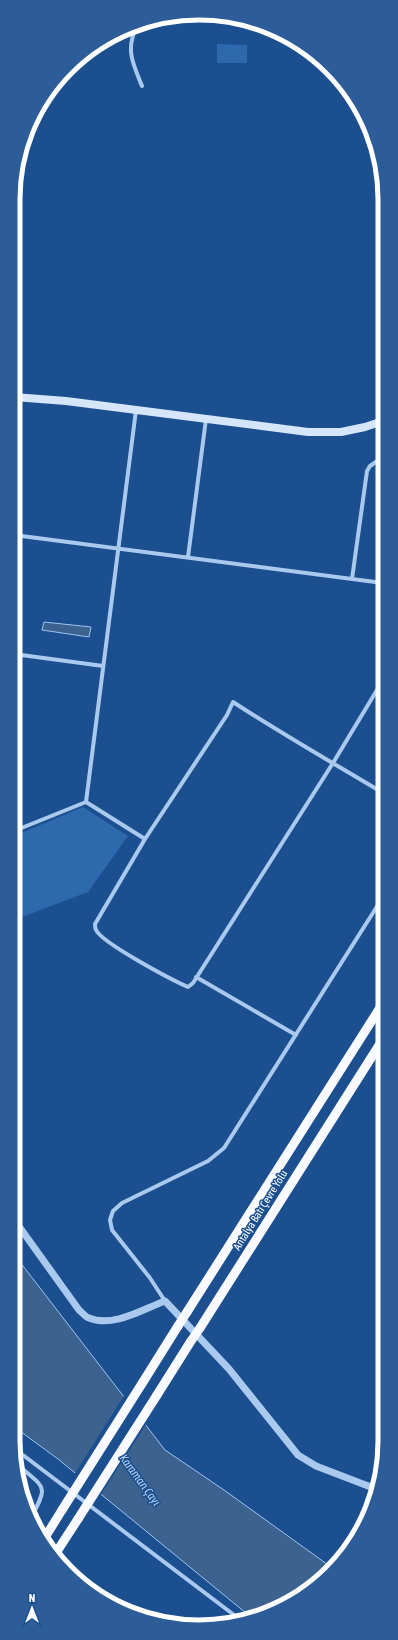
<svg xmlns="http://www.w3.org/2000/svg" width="398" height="1640" font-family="'Asap Condensed',sans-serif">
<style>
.green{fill:#2e69ad}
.water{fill:#3c6290;stroke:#9cc4f0}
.pier{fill:#1b4f8f}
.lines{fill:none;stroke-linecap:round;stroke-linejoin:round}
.minor{stroke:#a9c9ee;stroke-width:4}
.tertiary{stroke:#a9c9ee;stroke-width:7}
.secondary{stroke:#d6e6fa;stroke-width:8}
.trunk{stroke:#f8faff;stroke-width:9}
.trunk-bridge{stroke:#f8faff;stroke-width:9}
.labels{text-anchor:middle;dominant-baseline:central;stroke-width:3;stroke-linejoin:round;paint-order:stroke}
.street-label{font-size:11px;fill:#fff;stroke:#1b4f8f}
.water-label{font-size:12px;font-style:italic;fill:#b5d3f5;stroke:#1b4f8f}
.rim{fill:none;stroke:#fff;stroke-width:5}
</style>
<rect width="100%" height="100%" fill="#1b4f8f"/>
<!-- green -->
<path class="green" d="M217,44L247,45V63H217Z
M83,807L128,836L88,892L14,920V836Z"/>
<!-- water -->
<path class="water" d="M44,622L91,627L89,637L42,630Z
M13,1253L165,1450L224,1490L331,1567L312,1588L252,1618L58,1459L13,1426Z"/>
<!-- pier -->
<path class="pier" d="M125,1394L147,1423L100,1496L74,1475Z"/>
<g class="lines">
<!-- minor -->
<path class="minor" d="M137,26C125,49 133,64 142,86
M136,410L86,802L145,839
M14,535L383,583
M188,557L206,419
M352,579L367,471L370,466L383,457
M14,654L103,666
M383,793C333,763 282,734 233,702L227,715L145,839L95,924C95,926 95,928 96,930C102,943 172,980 188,987L193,983L333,763L383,680
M14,831L86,802
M196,977L296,1035
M165,1301L150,1278L112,1230L110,1220L113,1211L122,1203L208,1161L224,1148L383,897
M15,1449L242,1621
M18,1465C45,1489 49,1484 31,1518"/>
<!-- tertiary -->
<path class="tertiary" d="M13,1218L79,1310C82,1312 85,1317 89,1318C113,1328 143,1309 165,1301L229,1369L298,1455L316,1466L376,1489"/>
<!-- secondary -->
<path class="secondary" d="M14,397L66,401L308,432H341L365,427L383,421"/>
<!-- trunk -->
<path class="trunk" d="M187,1312L383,1003
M200,1328L383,1039
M143,1382L178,1326
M157,1395L191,1341
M44,1539L62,1510
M54,1556L78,1519"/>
<!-- trunk-bridge -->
<path class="trunk-bridge" d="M178,1326L187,1312
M191,1341L200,1328
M62,1510L143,1382
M78,1519L157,1395"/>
</g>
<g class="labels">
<!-- street labels -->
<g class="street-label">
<text transform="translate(260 1210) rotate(-58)">Antalya Batı Çevre Yolu</text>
</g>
<!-- water labels -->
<g class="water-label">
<text transform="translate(140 1480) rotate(54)">Karaman Çayı</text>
</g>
</g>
<!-- crop -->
<path d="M0 0H398V1640H0ZM199 20H199A179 179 0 0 1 378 199V1441A179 179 0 0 1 199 1620H199A179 179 0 0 1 20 1441V199A179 179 0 0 1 199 20Z" fill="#2d5d98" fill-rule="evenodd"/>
<path class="rim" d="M199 20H199A179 179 0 0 1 378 199V1441A179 179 0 0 1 199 1620H199A179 179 0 0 1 20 1441V199A179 179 0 0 1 199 20Z"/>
<!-- north arrow -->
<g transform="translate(32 1608)" stroke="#1b4f8f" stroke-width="3" paint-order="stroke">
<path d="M0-3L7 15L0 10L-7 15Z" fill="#ffffff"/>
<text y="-6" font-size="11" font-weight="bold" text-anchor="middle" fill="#ffffff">N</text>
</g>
</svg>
